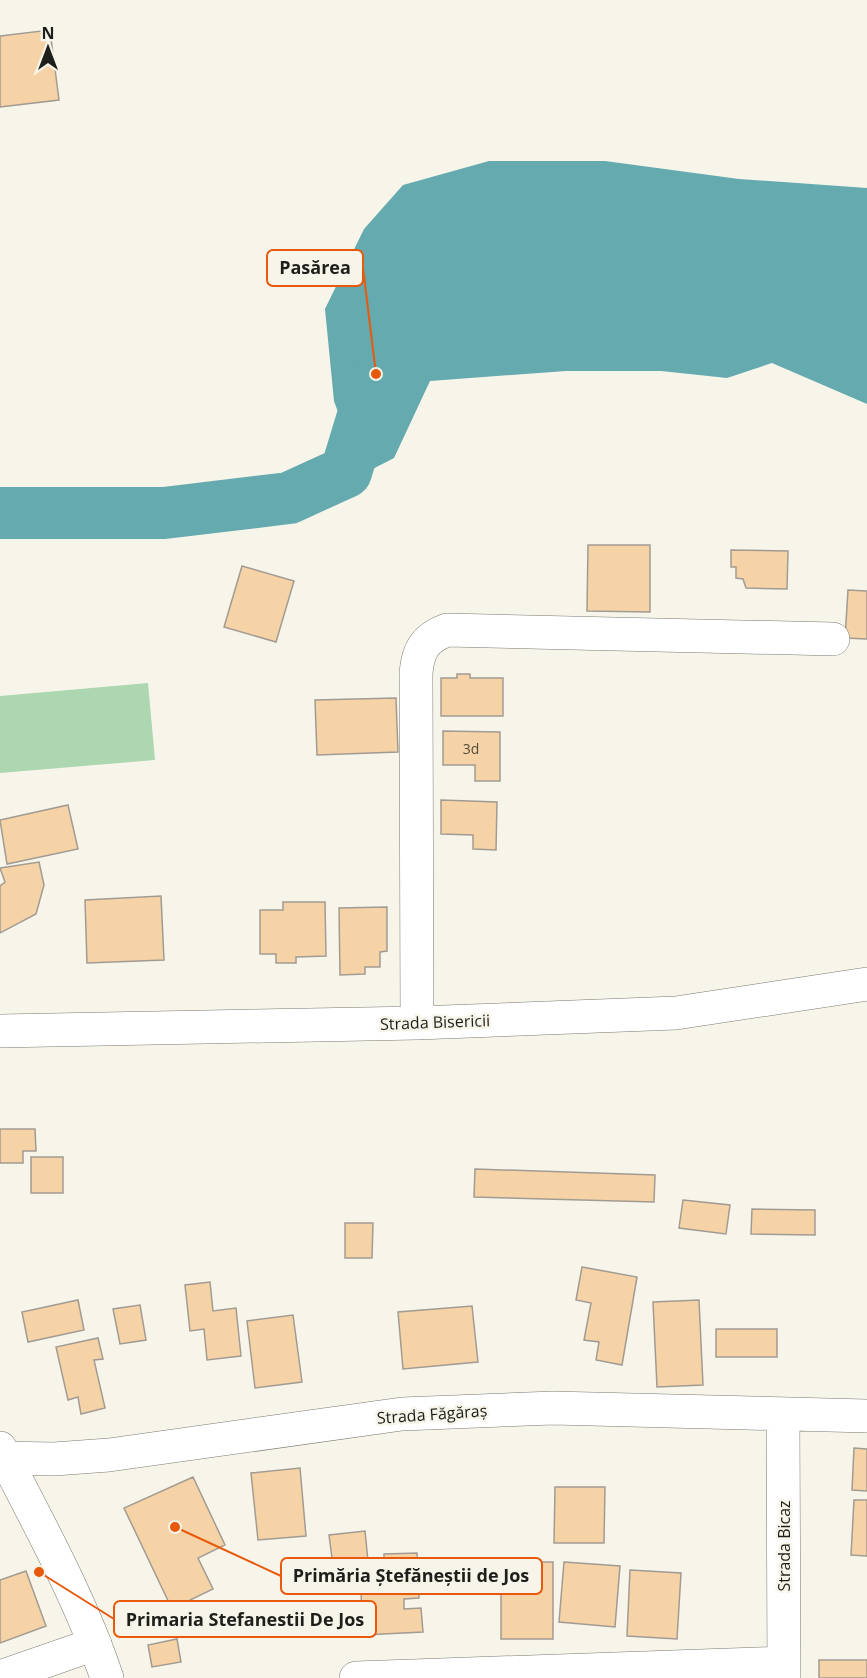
<svg xmlns="http://www.w3.org/2000/svg" width="867" height="1678" font-family="'Open Sans',sans-serif">
<style>
.green{fill:#acd7b0}
.water{fill:#64aaaf}
.lines{fill:none;stroke-linecap:round;stroke-linejoin:round}
.river{stroke:#64aaaf;stroke-width:52}
.building{fill:#f6d3a6;stroke:#a29b93;stroke-width:1.5}
.minor-casing{stroke:#7b7a70;stroke-width:34}
.major-casing{stroke:#7b7a70;stroke-width:34}
.minor{stroke:#fff;stroke-width:33}
.major{stroke:#fff;stroke-width:33}
.labels{text-anchor:middle;dominant-baseline:central;stroke-width:5;stroke-linejoin:round;paint-order:stroke}
.number-label{font-size:14px;fill:#544b3d}
.street-label{font-size:16px;fill:#1e1e1a;stroke:#f7f5ea}
.leader{fill:none;stroke:#e8590c;stroke-width:2}
.callout-dot{fill:#e8590c;stroke:#f7f5ea;stroke-width:2}
.callout{fill:#f7f5ea;stroke:#e8590c;stroke-width:2}
.callout-label{font-size:18px;text-anchor:middle;font-weight:bold;fill:#1e1e1a}
</style>
<rect width="100%" height="100%" fill="#f7f5ea"/>
<!-- green -->
<path class="green" d="M148,683L155,760L0,773V696Z"/>
<!-- water -->
<path class="water" d="M489,161H605L739,179L867,188V404L772,363L727,378L661,371H566L430,381L394,458L361,475L334,401L325,309L364,229L403,185Z"/>
<g class="lines">
<!-- river -->
<path class="river" d="M0,513H164L289,498L346,472L373,383"/>
</g>
<!-- building -->
<path class="building" d="M50,30L59,100L0,107V36Z
M588,545H650V612L587,611Z
M731,550L788,551L787,589L746,588L743,579L736,578V567H731Z
M242,566L294,581L276,642L224,627Z
M848,590L867,591V639L845,638Z
M457,674H470V678H503V716H441V678H457Z
M396,698L398,752L317,755L315,700Z
M443,731L500,732V781H475V765H443Z
M441,800L497,802L496,850L473,849V835L441,834Z
M68,805L78,849L7,864L0,820Z
M39,862L44,885L36,914L0,933V886L5,882L0,868Z
M161,896L164,960L87,963L85,900Z
M283,902H325L326,956L296,957V963H276V954H260V910H283Z
M387,907V951L380,952V967H365V974L340,975L339,908Z
M0,1129H35L36,1151H23V1163H0Z
M31,1157H63V1193H31Z
M475,1169L655,1175L654,1202L474,1197Z
M683,1200L730,1205L726,1234L679,1228Z
M752,1209L815,1210V1235L751,1234Z
M345,1223H373L372,1258H345Z
M582,1267L637,1277L622,1365L596,1360L599,1342L584,1340L591,1303L576,1300Z
M210,1282L213,1311L236,1308L241,1356L207,1360L204,1329L190,1331L185,1285Z
M78,1300L84,1330L28,1342L22,1312Z
M699,1300L703,1385L657,1387L653,1302Z
M140,1305L146,1340L120,1344L113,1309Z
M472,1306L478,1362L403,1369L398,1312Z
M293,1315L302,1382L255,1388L247,1321Z
M716,1329H777V1357H716Z
M98,1338L103,1359L94,1360L105,1408L81,1414L78,1397L68,1400L56,1347Z
M854,1448L867,1449V1491L852,1490Z
M300,1468L306,1536L258,1540L251,1473Z
M193,1477L225,1545L198,1558L213,1589L172,1609L124,1508Z
M555,1487H605L604,1543H554Z
M854,1500H867V1556L851,1555Z
M365,1531L368,1561L333,1566L329,1535Z
M417,1553L419,1598L404,1599V1609L421,1608L423,1632L363,1635L360,1572L384,1571V1554Z
M501,1562H553V1639H501Z
M564,1562L620,1566L615,1627L559,1622Z
M630,1570L681,1573L677,1639L627,1636Z
M26,1571L46,1626L0,1643V1580Z
M177,1639L181,1662L152,1667L148,1645Z
M819,1660H867V1678H819Z"/>
<g class="lines">
<!-- minor casing -->
<g class="minor-casing">
<path id="minor" d="M417,1023L416,673C418,650 425,638 447,630L833,639
M0,1031L417,1023L676,1013L867,984
M783,1414L784,1678
M0,1458L54,1459L109,1455L402,1414L553,1408L867,1416
M0,1677L95,1644
M356,1678L784,1663"/>
</g>
<!-- major casing -->
<g class="major-casing">
<path id="major" d="M0,1448C38,1523 80,1597 107,1678"/>
</g>
<!-- minor -->
<use href="#minor" class="minor"/>
<!-- major -->
<use href="#major" class="major"/>
</g>
<g class="labels">
<!-- number labels -->
<g class="number-label">
<text x="471" y="748">3d</text>
</g>
<!-- street labels -->
<g class="street-label">
<text transform="translate(435 1022) rotate(-2)">Strada Bisericii</text>
<text transform="translate(432 1414) rotate(-4)">Strada Făgăraș</text>
<text transform="translate(784 1546) rotate(-90)">Strada Bicaz</text>
</g>
</g>
<!-- callouts -->
<path class="leader" d="M376 374L363 268M175 1527L281 1576M39 1572L114 1619"/>
<g class="callout-dot">
<circle cx="376" cy="374" r="6"/>
<circle cx="175" cy="1527" r="6"/>
<circle cx="39" cy="1572" r="6"/>
</g>
<g class="callout">
<rect x="267" y="250" width="96" height="36" rx="6"/>
<rect x="281" y="1558" width="261" height="36" rx="6"/>
<rect x="114" y="1601" width="262" height="36" rx="6"/>
</g>
<g class="callout-label">
<text x="315" y="274">Pasărea</text>
<text x="411" y="1582">Primăria Ștefăneștii de Jos</text>
<text x="245" y="1626">Primaria Stefanestii De Jos</text>
</g>
<!-- north arrow -->
<g transform="translate(48 48)" stroke="#f7f5ea" stroke-width="4.5" paint-order="stroke">
<path d="M0-4.5L10 22L0 15L-10 22Z" fill="#1e1e1a"/>
<text y="-9" font-size="16" font-weight="bold" text-anchor="middle" fill="#1e1e1a">N</text>
</g>
</svg>
